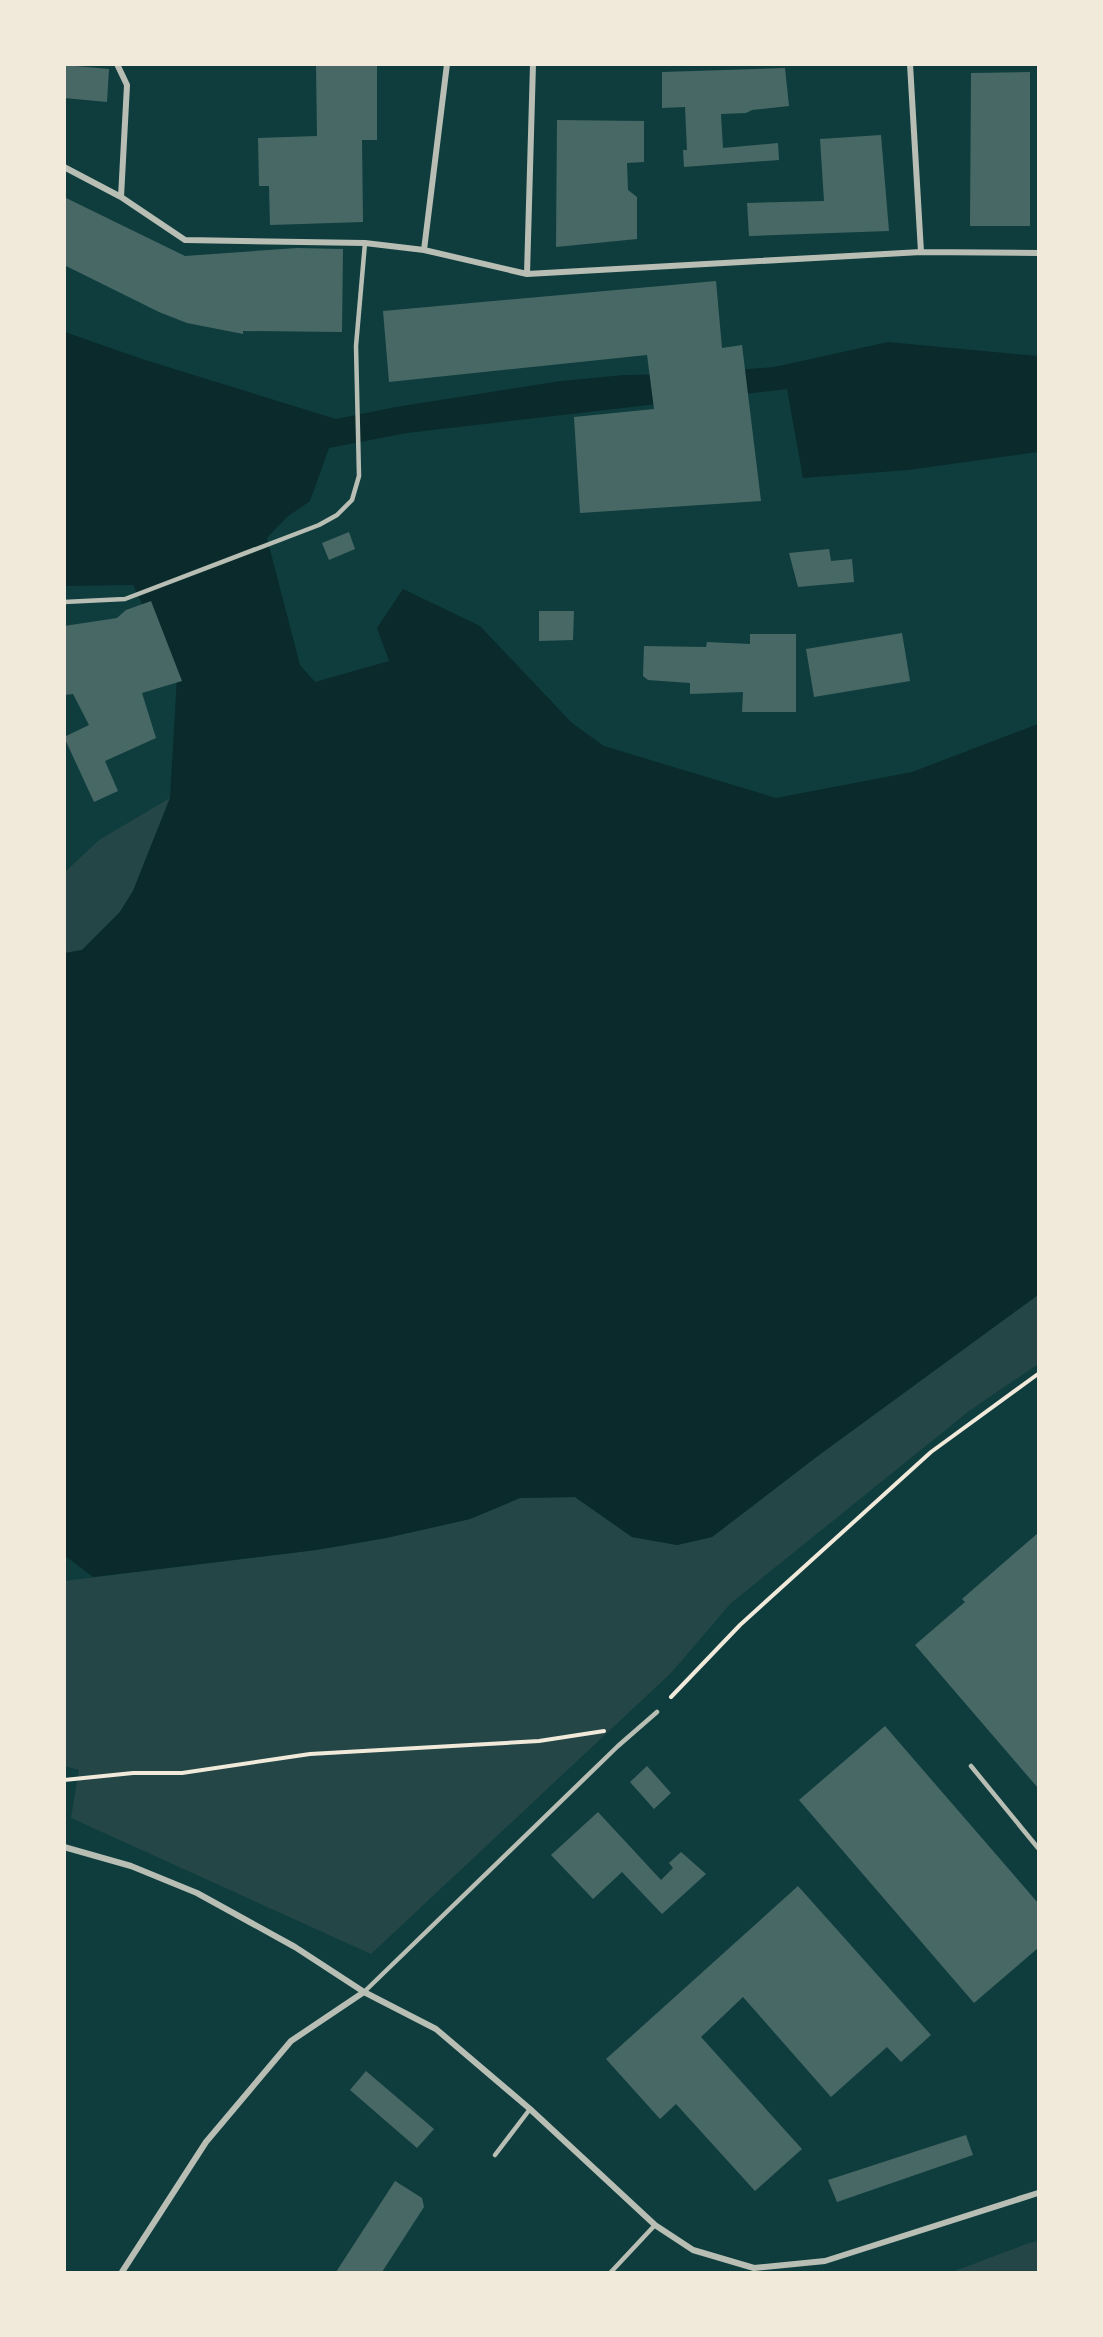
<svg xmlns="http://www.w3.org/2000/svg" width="1103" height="2337" font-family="Barlow,sans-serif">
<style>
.green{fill:#244646}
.water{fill:#0a2a2b}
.building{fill:#486865}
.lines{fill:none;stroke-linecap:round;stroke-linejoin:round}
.path{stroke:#f1e9da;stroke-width:4}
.service{stroke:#b8beb3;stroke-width:4.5}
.minor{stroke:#b8beb3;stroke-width:6}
</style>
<rect width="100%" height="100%" fill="#0f3d3e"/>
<!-- green -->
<path class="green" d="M170,798L133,891L120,912L82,950L65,953V872L99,840Z
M1038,1295V1364L969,1411L731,1603L671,1673L371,1954L71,1818L79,1770L65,1766L64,1581L316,1550L386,1538L470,1519L520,1498L575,1497L632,1537L677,1545L712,1537L819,1455Z
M1038,2241V2272H952L1029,2243Z"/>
<!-- water -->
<path class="water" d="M65,332L142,359L336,419L396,407L561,381L624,375L689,374L774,367L888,342L1038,356V452L908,470L803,478L787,389L407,433L329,448L310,501L287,517L267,538L300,665L315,682L389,661L377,628L403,589L480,626L572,723L604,746L776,798L912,772L1038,724V1295L819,1455L712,1537L677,1545L632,1537L575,1497L520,1498L470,1519L386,1538L316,1550L93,1577L64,1555L65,953L82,950L120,912L133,891L170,798L177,676L133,585L65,586Z"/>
<!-- building -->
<path class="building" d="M316,64H377V140H362L363,222L270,225L269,186H259L258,138L317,136Z
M64,65L109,69L107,102L64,98Z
M785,68L789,106L752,110L746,113L721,114L723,148L778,143L779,160L684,167L683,150H687L685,107L662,108V72Z
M1030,72V226H970L971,73Z
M557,120L644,121V162L627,163L628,190L637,197V239L556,247Z
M881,135L889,231L749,236L747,203L824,201L820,139Z
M64,197L185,256L297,248L343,249L342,332L243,331V334L187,323L159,312L64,265Z
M716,281L722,348L742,345L761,501L580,513L574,417L654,409L647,355L389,382L383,311Z
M349,532L355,549L329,560L322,543Z
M829,549L831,561L852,559L854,582L798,587L789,553Z
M151,601L182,681L142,693L156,738L105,761L118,791L94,802L64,737L89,725L73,694L64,695V626L117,618L126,610Z
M539,611H574L573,640L539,641Z
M902,633L910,681L814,697L806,649Z
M750,634H796V712H742L743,692L690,694V683L648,680L643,676L644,646L706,647L707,642L750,644Z
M1038,1533V1788L915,1645L965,1602L962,1599Z
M885,1726L1038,1903V1948L974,2003L799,1800Z
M647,1766L671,1793L654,1809L630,1782Z
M598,1812L661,1880L673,1868L669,1863L681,1852L706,1874L662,1914L622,1872L593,1899L551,1855Z
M798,1886L931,2035L901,2062L887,2047L831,2097L743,1997L701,2037L802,2149L755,2191L676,2104L660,2119L606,2059Z
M366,2071L434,2129L417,2148L350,2090Z
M966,2135L973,2155L837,2202L828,2180Z
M395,2181L422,2198L424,2207L382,2272H336Z"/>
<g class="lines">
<!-- path -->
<path class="path" d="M671,1697L740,1625L931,1452L1038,1374
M64,1780L133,1773H182L310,1754L539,1741L604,1731"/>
<!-- service -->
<path class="service" d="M64,602L125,599L319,525L337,515L352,500L359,476L356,346L365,243
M971,1766L1038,1848
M364,1992L618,1746L657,1712
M495,2155L530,2109
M611,2272L655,2225"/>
<!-- minor -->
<path class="minor" d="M117,64L127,85L121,197
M910,64L921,252
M64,167L121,197L185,240L365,243L424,250L527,274L921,252L1038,253
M424,250L447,64
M527,274L533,64
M64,1847L131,1866L197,1893L295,1947L364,1992L436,2029L530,2109L655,2225L693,2250L754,2268L825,2261L1038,2193
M122,2272L206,2142L291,2041L364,1992"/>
</g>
<!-- border -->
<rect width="1103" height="2337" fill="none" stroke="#f1e9da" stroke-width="132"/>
</svg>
